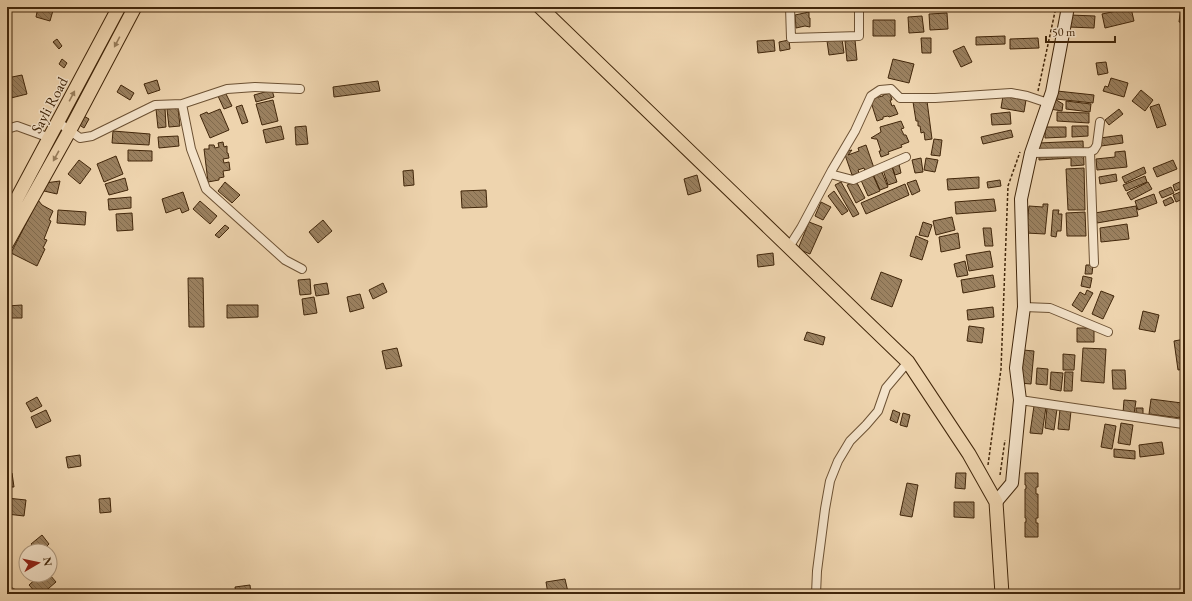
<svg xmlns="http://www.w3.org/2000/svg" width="1192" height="601" font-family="'EB Garamond',serif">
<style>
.building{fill:url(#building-back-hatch);stroke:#42270b}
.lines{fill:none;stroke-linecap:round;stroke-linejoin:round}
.street-casing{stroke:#6d5234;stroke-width:10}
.secondary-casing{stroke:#42270b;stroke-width:14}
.primary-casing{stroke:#42270b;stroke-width:15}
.path{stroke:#42270b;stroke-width:1.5;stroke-dasharray:3 2;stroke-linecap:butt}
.street{stroke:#f4e3ca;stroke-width:8}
.secondary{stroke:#f4e3ca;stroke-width:12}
.primary{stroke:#eed4ae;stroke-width:13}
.oneway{fill:#987e5c}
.labels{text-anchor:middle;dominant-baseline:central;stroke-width:3;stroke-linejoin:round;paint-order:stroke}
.street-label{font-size:15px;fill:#42270b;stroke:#f4e3ca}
</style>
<defs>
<pattern id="building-back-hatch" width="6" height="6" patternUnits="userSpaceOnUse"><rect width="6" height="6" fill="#9b8160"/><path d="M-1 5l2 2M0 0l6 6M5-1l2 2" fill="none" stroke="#806a4d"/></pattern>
</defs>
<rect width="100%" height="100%" fill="#eed4ae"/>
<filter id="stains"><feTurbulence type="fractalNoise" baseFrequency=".005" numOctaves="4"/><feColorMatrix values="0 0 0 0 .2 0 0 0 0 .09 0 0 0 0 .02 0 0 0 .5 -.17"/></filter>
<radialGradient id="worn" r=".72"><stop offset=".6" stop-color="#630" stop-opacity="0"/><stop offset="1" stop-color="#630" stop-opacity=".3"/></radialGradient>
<!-- building -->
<path class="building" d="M38,7H54L50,21L36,17Z
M1181,7L1185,8V23L1179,22Z
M1131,8L1134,21L1105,28L1102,14Z
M809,12V18H810V27L805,26L796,28L795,15Z
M947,13L948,29L930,30L929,14Z
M1070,15L1095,16L1094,28L1069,27Z
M922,16L924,32L909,33L908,17Z
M873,20H895V36H873Z
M1005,36V44L976,45V37Z
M921,38H931V53H922Z
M1038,38L1039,48L1010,49V39Z
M57,39L62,46L59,49L53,42Z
M842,39L844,53L829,55L827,41Z
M774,40L775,51L758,53L757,41Z
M789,40L790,49L780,51L779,42Z
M855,40L857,60L847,61L845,41Z
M964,46L972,62L961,67L953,51Z
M62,59L67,63L64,68L59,64Z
M893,59L914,64L909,83L888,78Z
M1106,62L1108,73L1098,75L1096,63Z
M22,75L27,94L7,99V78Z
M1111,78L1128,83L1124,97L1103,91L1105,86L1108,87Z
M157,80L160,90L148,94L144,84Z
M378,81L380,91L334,97L333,87Z
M121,85L134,93L130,100L117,92Z
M272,90L274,97L256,102L254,95Z
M1141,90L1153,100L1145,111L1132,101Z
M1057,91L1094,95L1093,103L1056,99Z
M225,92L232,106L224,109L218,96Z
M890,93L892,100H890L892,106L894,105L898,114L889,117L888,116L883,117V119L877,121L870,99L883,96V95Z
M1003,96L1026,100L1024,112L1001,108Z
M1053,98L1063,104L1062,111L1050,109Z
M273,100L278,121L262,125L256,104Z
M927,101L932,139L925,140L924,132L921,133L920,126H918V121H916L913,102Z
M1066,101L1091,104L1090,112L1066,109Z
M1159,104L1166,125L1157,128L1150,107Z
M242,105L248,122L242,124L236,107Z
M165,108L166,127L158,128L156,109Z
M178,108L180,126L169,127L167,109Z
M220,109L229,130L210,138L200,115L207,112L208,114Z
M1119,109L1123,114L1109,125L1105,120Z
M1010,112L1011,124L992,125L991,114Z
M1057,112L1089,113V123L1057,121Z
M82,115L89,119L84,128L78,124Z
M901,121L904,128L901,129L904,135H906L909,142L901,145L902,147L888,152L889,154L881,157L879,151H881L877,139H875L871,138L881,132L880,127Z
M281,126L284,139L266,143L263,130Z
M306,126L308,144L296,145L295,127Z
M1072,126H1088V136L1072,137Z
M1045,127H1066V137L1045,138Z
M1011,130L1013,137L983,144L981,137Z
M113,131L150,134L149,145L112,143Z
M1122,135L1123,143L1101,146L1100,138Z
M178,136L179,146L159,148L158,137Z
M934,139L942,140L940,156L931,155Z
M1083,141L1084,165L1071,166V158L1039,160V143Z
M223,142L224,147L227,146V153H228L229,158L223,159L224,163L229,162L230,170L223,171L224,177L219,178V180L208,182L204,149H209V145H214L215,148L219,147L218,143Z
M866,145L874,168L865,171L864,168L858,170L859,173L852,175L844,152L852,150L848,155L859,151L858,148Z
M128,150L152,151V161H128Z
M1125,151L1127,167L1097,170L1096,159L1115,157V152Z
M116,156L123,174L104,182L97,164Z
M921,158L923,172L915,173L912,160Z
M926,158L938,160L935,172L924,170Z
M79,160L91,169L80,184L68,174Z
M1173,160L1177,169L1157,177L1153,168Z
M899,164L901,173L895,175L892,166Z
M892,167L897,182L888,185L883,170Z
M1144,167L1146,173L1125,183L1122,177Z
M1084,168L1085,210H1068L1066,169Z
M413,170L414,185L404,186L403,171Z
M881,170L888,187L880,190L873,174Z
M872,173L880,191L868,196L860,178Z
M1116,174L1117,181L1100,184L1099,177Z
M697,175L701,191L688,195L684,179Z
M1145,176L1147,182L1126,191L1123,185Z
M979,177V188L948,190L947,179Z
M125,178L128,190L109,195L105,184Z
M916,180L920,191L912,195L907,183Z
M1000,180L1001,186L988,188L987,182Z
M1184,180L1185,187L1175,191L1173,185Z
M60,181L57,194L44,191L45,183Z
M856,181L865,198L856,203L847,185Z
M225,182L240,195L232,203L218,191Z
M841,182L859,214L853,217L835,185Z
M1148,182L1152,189L1131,200L1127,193Z
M905,184L909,195L866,214L861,203Z
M1171,187L1174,193L1162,198L1159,192Z
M486,190L487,207L462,208L461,191Z
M1185,190V198L1176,202L1173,195Z
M834,191L848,211L842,215L828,196Z
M183,192L189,210L182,213L180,208L166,213L162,199Z
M1154,194L1157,203L1138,210L1135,201Z
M131,197V208L109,210L108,199Z
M1171,197L1174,202L1165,206L1163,201Z
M994,199L996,211L956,214L955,202Z
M38,200L42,205L53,211L49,220L51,221L44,239L47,240L43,248L45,249L37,266L11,253Z
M200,201L217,216L210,224L193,209Z
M821,202L831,207L823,220L815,216Z
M1043,204H1048L1045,234L1026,233L1029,206L1043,207Z
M1136,206L1138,216L1097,223L1095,213Z
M58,210L86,212L85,225L57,223Z
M1053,210H1059L1058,214H1062L1061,231H1057L1056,237L1051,236Z
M1085,212L1086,236H1067L1066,213Z
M132,213L133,230L117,231L116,214Z
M952,217L955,230L936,235L933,221Z
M323,220L332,231L318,243L309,232Z
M809,222L822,227L810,254L798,249Z
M923,222L932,225L928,237L919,235Z
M1127,224L1129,239L1101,242L1100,228Z
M225,225L229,228L219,238L215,235Z
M983,228H991L993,246H985Z
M958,233L960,248L941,252L939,237Z
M916,236L928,241L922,260L910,256Z
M990,251L993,267L969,271L966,255Z
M773,253L774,265L758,267L757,255Z
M965,261L968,275L957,277L954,264Z
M1086,265H1093L1092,274H1085Z
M881,272L902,280L892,307L871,299Z
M993,275L995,287L963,293L961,280Z
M1083,276L1092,278L1090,288L1081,286Z
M188,278H203L204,327H189Z
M310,279L311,294L300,295L298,280Z
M327,283L329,294L316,296L314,285Z
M383,283L387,292L373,299L369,290Z
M1087,290L1093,293L1082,312L1072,305L1080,292L1085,295Z
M1101,291L1114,296L1103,319L1092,314Z
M360,294L364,308L350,312L347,297Z
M314,297L317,313L304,315L302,299Z
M22,305V318H7V306Z
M227,305H258V317L227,318Z
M993,307L994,317L968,320L967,310Z
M1143,311L1159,315L1155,332L1139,329Z
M969,326L984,328L982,343L967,341Z
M1077,328H1094V342H1077Z
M807,332L825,337L823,345L804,340Z
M1185,339V369L1178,370L1174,341Z
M397,348L402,366L386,369L382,351Z
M1083,348L1106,349L1104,383L1081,381Z
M1023,350L1034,351L1031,384L1019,383Z
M1063,354L1075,355L1074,370H1063Z
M1037,368L1048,369L1047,385L1036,384Z
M1112,370H1125L1126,389H1113Z
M1051,372L1063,373L1061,391L1050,389Z
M1065,372H1073L1072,391H1064Z
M37,397L42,406L31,412L26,403Z
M1151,399L1182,403L1180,418L1149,414Z
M1124,400L1136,401L1134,414L1123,413Z
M1034,406L1046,407L1042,434L1030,433Z
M1047,408L1057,409L1054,430L1045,428Z
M1136,408H1143V416H1136Z
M1060,409L1071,411L1069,430L1058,429Z
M46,410L51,421L36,428L31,417Z
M893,410L900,413L897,423L890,420Z
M903,413L910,415L907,427L900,425Z
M1121,423L1133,425L1130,445L1118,443Z
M1105,424L1116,426L1112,449L1101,447Z
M1162,442L1164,454L1140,457L1139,445Z
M1114,449L1135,451V459L1114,457Z
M80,455L81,466L68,468L66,457Z
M12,473L14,487H7V474Z
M956,473H966L965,489L955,488Z
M1025,473H1038V487H1036V494H1038V518H1036V523H1038V537H1025V522H1026V518H1025V489H1026V485H1025Z
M907,483L918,485L912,517L900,515Z
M7,498L26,500L24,516L7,514Z
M110,498L111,512L100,513L99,499Z
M954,502H974V518L954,517Z
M42,535L49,544L42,551H37L31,544Z
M40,575H50L56,582L42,594H37L29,585Z
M565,579L568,592L548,594L546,582Z
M250,585L251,594H236L235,587Z"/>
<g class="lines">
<!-- street casing -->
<g class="street-casing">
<path id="street" d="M790,7L791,38L859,36V7
M182,104L191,149L206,189L285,260L302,269
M58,122L80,138L92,136L155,105L182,104L227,89L255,87L300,89
M7,129L17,126L50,138
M1090,152L1094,150L1097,145L1100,122
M1031,153L1090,152L1094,263
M830,174L853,180L906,157
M789,247L801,228L832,170L855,131L871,96L880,90L891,89L900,98H935L1011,93L1027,96L1048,103
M1024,307L1050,308L1108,332
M1020,400L1183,424
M7,590L14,594
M816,594L817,571L825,509L830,481L838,461L850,441L866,425L878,411L886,388L908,362"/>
</g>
<!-- secondary casing -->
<g class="secondary-casing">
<path id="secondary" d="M996,502L1012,483L1020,400L1016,368L1024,307L1021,199L1031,153L1052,92L1068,7"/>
</g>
<!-- primary casing -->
<g class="primary-casing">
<path id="primary" d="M540,7L908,362L969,454L996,502L1002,594
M7,217L119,7
M7,243L70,130L135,7"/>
</g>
<!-- path -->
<path class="path" d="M1038,91L1056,7
M988,465L1001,369L1008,186L1020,152
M1000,475L1005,440"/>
<!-- street -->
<use href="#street" class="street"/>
<!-- secondary -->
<use href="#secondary" class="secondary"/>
<!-- primary -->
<use href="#primary" class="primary"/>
</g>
<!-- one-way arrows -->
<defs><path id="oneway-solid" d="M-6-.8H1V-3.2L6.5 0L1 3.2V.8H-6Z"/></defs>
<g class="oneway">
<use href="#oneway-solid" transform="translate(117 42) rotate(118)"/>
<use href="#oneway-solid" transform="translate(72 96) rotate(-62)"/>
<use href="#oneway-solid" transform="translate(56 156) rotate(119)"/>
</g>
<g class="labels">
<!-- street labels -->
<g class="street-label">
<text transform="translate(49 105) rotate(-62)">Sayli Road</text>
</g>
</g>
<!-- margin -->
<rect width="1192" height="601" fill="none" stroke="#eed4ae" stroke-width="24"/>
<rect x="8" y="8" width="1176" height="585" fill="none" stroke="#42270b" stroke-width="2"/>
<rect x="12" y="12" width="1168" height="577" fill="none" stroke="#42270b"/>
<!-- north arrow -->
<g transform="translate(38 563) rotate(81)"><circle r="19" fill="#f4e3ca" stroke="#ad987e"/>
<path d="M0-3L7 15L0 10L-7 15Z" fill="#8f2418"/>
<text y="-6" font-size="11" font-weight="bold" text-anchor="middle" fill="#42270b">N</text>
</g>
<!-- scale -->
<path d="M1046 36v6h69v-6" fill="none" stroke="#42270b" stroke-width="2"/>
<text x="1052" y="36" font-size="12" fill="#42270b" stroke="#f4e3ca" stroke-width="3" paint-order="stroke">50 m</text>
<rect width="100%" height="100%" filter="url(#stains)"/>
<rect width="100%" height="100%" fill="url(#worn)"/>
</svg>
